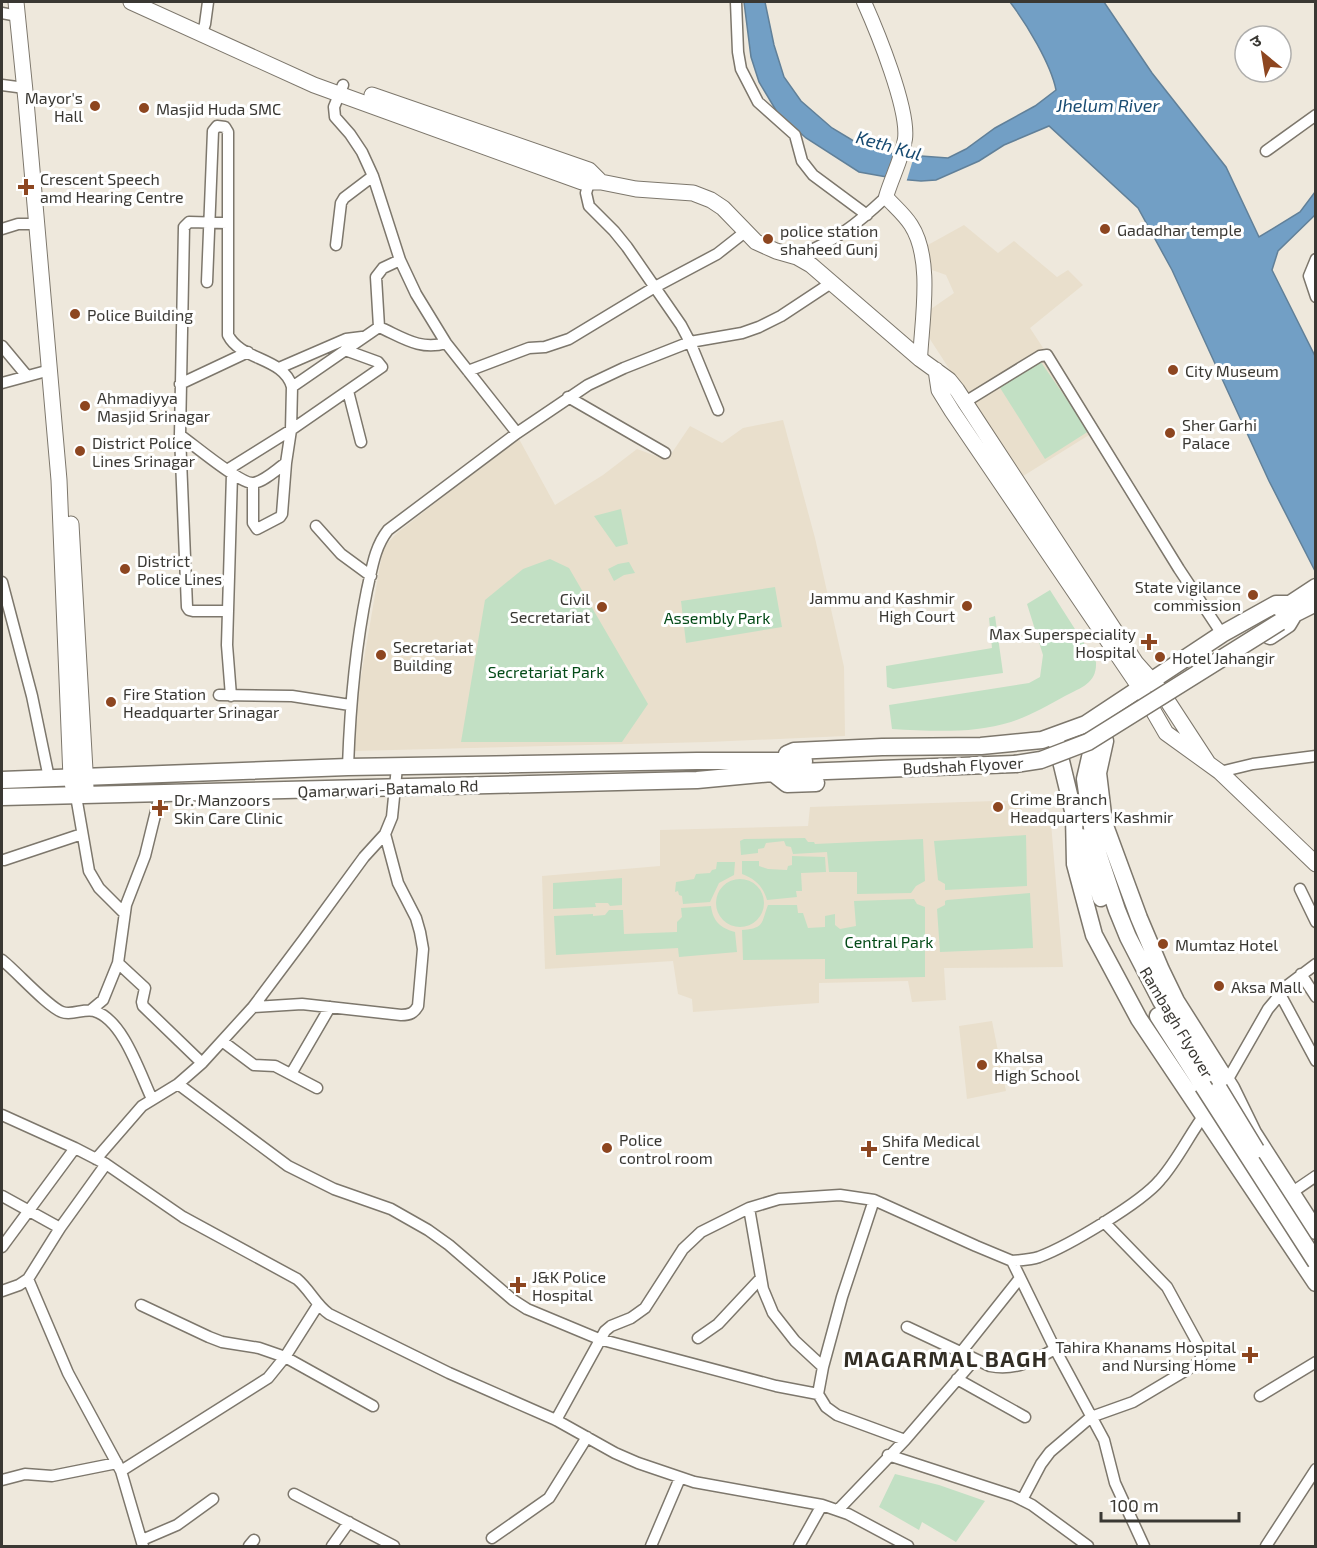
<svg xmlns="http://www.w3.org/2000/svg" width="1317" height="1548" font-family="'Exo 2','Noto Sans Devanagari',sans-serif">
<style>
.built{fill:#e9dfcc}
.green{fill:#c2e0c4}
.water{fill:#729fc5;stroke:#618099;stroke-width:1.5}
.pier{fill:#eee8dc}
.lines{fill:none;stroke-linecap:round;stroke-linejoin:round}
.minor-casing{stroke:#7d776c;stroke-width:13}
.tertiary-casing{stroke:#7d776c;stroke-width:16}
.secondary-casing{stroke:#7d776c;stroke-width:17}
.primary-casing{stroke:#7d776c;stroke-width:19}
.minor{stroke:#fff;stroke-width:10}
.tertiary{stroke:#fff;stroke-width:14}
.secondary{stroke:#fff;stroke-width:15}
.primary{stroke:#fff;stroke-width:16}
.primary-bridge-casing{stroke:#7d776c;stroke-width:19;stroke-linecap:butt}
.primary-bridge{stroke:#fff;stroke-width:16}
.poi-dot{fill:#8d4620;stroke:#fff;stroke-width:2}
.labels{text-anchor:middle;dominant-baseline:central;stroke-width:6;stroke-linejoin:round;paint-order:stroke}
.poi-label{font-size:16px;fill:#3a3833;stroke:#fff;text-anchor:start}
.park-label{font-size:16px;fill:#044b18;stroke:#fff}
.street-label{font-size:16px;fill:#3a3833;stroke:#fff}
.water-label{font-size:18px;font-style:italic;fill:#184b71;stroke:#fff}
.district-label{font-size:22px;font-weight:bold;letter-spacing:1.5px;fill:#332e25;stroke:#fff}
</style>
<rect width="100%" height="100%" fill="#eee8dc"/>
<!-- built -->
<path class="built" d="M964,225L998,253L1014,241L1057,277L1068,270L1083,285L1030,328L1097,430L1020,478L926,333L931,309L954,293L946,275L932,270L926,246Z
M783,420L815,538L844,667L845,736L708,742L354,751L350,741L383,548L397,533L502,450L519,439L555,505L603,475L637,449L667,460L690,426L722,443L743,428Z
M1022,800V826L1051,823L1063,967L944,968L946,1000L912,1002L908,981L819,983V1003L693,1012L692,999L678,994L673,961L545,969L542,876L660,866V830L808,826L810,807Z
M992,1021L1006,1091L967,1099L959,1026Z"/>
<!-- green -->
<path class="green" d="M1038,358L1089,431L1045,459L997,383Z
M621,509L628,544L616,547L594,516Z
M550,559L569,568L648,704L622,742H461L485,600L523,569Z
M629,562L635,573L624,575L614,581L608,569L618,564Z
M775,587L782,627L686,643L681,601Z
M1050,590L1096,662C1097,683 1082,687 1065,696C1048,705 1030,716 1011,722C973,734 930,731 892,729L889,705L1029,683L1040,677L1043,655L1027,604Z
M995,616L1003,673L893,689L887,687L886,666L992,648L989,618Z
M1026,835L1027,886L945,890V884L938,880L934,841Z
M805,838L808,842H814L815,844L923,839L925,881L916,886L911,893L857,894V872H829L827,852L793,854L791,847L786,846L784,841L766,843L764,848L758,849V853L741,855L740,841L744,839Z
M792,856L825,857L826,872L801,873L802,891H796L797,897L767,900C763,886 755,879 742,874V861H759V866L768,869L787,870L788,866L792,865Z
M717,862H735L734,875L719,883L710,902L683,904L682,896L679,895L678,891L675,892L676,882L694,879L696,874L710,873L712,870L716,869Z
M622,878V905L610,906L608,903H595L596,907L553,909V883Z
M716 903a24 24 0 1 1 48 0a24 24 0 1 1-48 0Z
M1030,893L1033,948L940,952L937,909L945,905V901L947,900Z
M914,899L917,904L925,907V977L825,979V959L743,960L742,930C765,928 761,923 768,905H797L798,913H803L808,928L825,927V916L835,914V925L840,929L856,926L854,901Z
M711,906C713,922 721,928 735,932L737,952L679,957L678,948L556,955L554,916L593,914V916L605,915L609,910H623L624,934L677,932V922L682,917L681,908Z
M895,1474L939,1485L985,1501L956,1542L922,1522L919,1530L879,1507Z"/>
<!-- water -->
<path class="water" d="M744,2H765L774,45L784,77L801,101L832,128L857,143L894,154L948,158L966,149L995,128L1035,106L1056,90C1051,64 1026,23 1010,2H1104L1152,73L1226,167L1259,237L1300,212L1315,192V215L1278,251L1272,270L1315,356V571L1269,481L1172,270L1138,208L1049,126L1004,145L979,161L936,180L921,181L898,179L859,172L806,138L777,112L759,82L751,57Z"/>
<!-- pier -->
<path class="pier" d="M895,151L915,153L906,183L897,182Z"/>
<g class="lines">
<!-- minor casing -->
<g class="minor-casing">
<path id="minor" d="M736,2L738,52L741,69L758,102L795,135L802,161L813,175L867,215
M2,13L18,16
M202,33L205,24L208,2
M2,85L25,88
M343,85L334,107L335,117L350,134L362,152L373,176L400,260L416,294L446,343L517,433
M1266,151L1316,115
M589,183L586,193L589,206L614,231L627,247L681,325L690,342L718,410
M227,223L189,222L184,227L180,435L187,607L189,610L193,611H228
M2,229L18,224H37
M336,245L341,203L344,198L373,176
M797,257C837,239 854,227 886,197
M1316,259L1309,276L1316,297
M400,260L383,268L376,277L379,327C402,337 420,351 446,343
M2,346L27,376
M279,368L346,339L362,337
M468,371L529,348L545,347L569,339L655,287L717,254L745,232
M2,383L50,370
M180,384L248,352
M292,387L379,327
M348,391L361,442
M568,397L665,453
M965,402L1040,356L1047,355L1179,569L1222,634
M180,435C193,444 241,485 254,483C265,481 277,469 286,463L291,430L292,387C284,357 241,361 228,335V132L225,127L217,126L213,131L207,282
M227,470L291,430L382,367L378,362L345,350
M253,483V523L257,529L280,517L282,514L286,463
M316,526L341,554L371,576
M2,582L32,696L49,778
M219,695L292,696L350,705
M231,696L227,645L232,474
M348,767C350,707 355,649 367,590C372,569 374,548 388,530L517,433L588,385L624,368L690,342L742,333L759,327L781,316L831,283
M1220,772L1253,764L1316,756
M160,795L145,856L126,905L118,963L145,988L142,1002L143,1006L202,1063
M76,796L89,871L99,888L124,913
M4,860L82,834
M1300,889L1316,922
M2,960C16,971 48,1007 62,1012C72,1016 84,1008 94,1011C123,1019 140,1074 152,1099
M1301,974L1316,997
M1280,994L1316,1061
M253,1007L302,1004L401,1015C410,1015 414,1013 418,1006L423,949L420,932L416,918L398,883L385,834
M91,1010L103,1000L118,963
M222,1041L254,1065L275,1066L317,1088
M291,1074L330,1007
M178,1084L288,1166L334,1189L391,1209L428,1230L449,1245L513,1300L527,1309L599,1339L776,1386L818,1394
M1224,1086L1268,1009L1288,985L1316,964
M2,1115L75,1148L106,1164L183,1217L297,1279C310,1290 316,1305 329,1314L449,1373L556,1420L615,1453L638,1463L694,1482L822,1505L848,1514L908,1546
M96,1159L142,1106L178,1084L202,1063L253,1007L304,939L364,857L385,834L392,817L397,767
M1291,1193L1316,1176
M2,1196L60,1228
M874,1200L842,1297L823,1367L818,1394L826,1407L837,1415L905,1440
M749,1208L763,1289L773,1313L795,1341L823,1367
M2,1247L75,1148
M1012,1261C1022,1260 1030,1260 1039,1257C1068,1246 1141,1203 1160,1180C1178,1160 1190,1133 1207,1111
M28,1279L68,1373L121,1471L143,1546
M2,1291L19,1285L28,1279L60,1228L106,1164
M141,1305L209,1337L222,1342L259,1348L285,1357L373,1406
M907,1327L990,1366C1014,1371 1034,1361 1055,1349
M698,1338L718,1324L761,1278
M962,1351L1020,1278
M957,1379L1025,1417
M1260,1396L1316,1362
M556,1420L605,1331L611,1326L631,1318L645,1308L683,1249L701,1232L749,1208L779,1199L840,1195L874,1200L976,1246L1012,1261L1055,1349L1104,1440L1115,1483L1144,1546
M888,1455L1014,1496L1032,1505L1088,1546
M121,1471L268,1378L285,1357L318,1305
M2,1480L25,1474L52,1476L117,1463
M294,1494L394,1546
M1022,1500L1041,1464L1050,1452L1091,1417L1133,1402L1195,1365L1199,1362L1203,1353L1167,1287L1104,1222
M838,1510L905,1440L975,1359
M492,1538L549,1498L587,1437
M142,1540L177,1525L213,1499
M249,1546L254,1540
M332,1546L349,1522
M651,1546L680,1478
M799,1546L822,1505
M1266,1546L1316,1469"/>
</g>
<!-- tertiary casing -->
<g class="tertiary-casing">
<path id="tertiary" d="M864,2C877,31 909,109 905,139C902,159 891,179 886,197C894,206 904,214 911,225C933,259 922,319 920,359"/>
</g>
<!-- secondary casing -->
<g class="secondary-casing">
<path id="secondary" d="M16,2L26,101L59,480L71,778L73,787
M131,2L314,85L582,182H601L636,189L693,193L711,200L723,208L756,242L776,251L797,257L811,265L920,359L949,380L957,390L1136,663L1161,691L1208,763
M372,95L589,170L601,182
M936,370L939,390L952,411L1140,688L1166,733L1220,772L1316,864
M71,524L86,788"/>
</g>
<!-- primary casing -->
<g class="primary-casing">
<path id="primary" d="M1281,610L1316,587
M1284,619L1316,603
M1270,636L1288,624L1294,614
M1055,736L1074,815L1075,864L1094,935L1139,1019L1316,1283
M1105,741L1098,773L1104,823L1139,918L1161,970L1176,1001L1231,1088L1253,1133L1316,1231
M1091,753L1085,779L1094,841L1117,910L1128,937L1161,1001L1219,1089
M787,754L794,751L882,747L981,746L1042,740L1086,724L1222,634L1276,604H1290
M773,773L787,784L816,783
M2,780L348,767L697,761H804
M2,797L697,780L773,773L1015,764
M1081,837L1101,898
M1158,1016L1203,1086"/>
</g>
<!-- minor -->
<use href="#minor" class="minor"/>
<!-- tertiary -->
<use href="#tertiary" class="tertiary"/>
<!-- secondary -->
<use href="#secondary" class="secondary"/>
<!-- primary -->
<use href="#primary" class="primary"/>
<!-- primary-bridge casing -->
<g class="primary-bridge-casing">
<path id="primary-bridge" d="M1015,764L1041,760L1088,742L1280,622
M1203,1086L1316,1262
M1219,1089L1256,1150"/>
</g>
<!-- primary-bridge -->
<use href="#primary-bridge" class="primary-bridge"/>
</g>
<!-- markers -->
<g class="poi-dot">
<circle cx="95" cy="106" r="6"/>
<circle cx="144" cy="108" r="6"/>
<path d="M23 178h6v6h6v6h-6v6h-6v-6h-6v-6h6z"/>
<circle cx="1105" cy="229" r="6"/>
<circle cx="768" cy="239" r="6"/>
<circle cx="75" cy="314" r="6"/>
<circle cx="1173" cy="370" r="6"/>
<circle cx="85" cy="406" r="6"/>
<circle cx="1170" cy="433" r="6"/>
<circle cx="80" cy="451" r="6"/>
<circle cx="125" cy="569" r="6"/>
<circle cx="1253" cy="595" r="6"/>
<circle cx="967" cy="606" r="6"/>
<circle cx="602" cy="607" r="6"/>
<path d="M1146 633h6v6h6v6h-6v6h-6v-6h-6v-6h6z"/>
<circle cx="381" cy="655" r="6"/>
<circle cx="1160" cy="657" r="6"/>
<circle cx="111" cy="702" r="6"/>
<circle cx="998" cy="807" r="6"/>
<path d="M157 799h6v6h6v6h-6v6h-6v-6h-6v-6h6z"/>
<circle cx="1163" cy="944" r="6"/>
<circle cx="1219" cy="986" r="6"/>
<circle cx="982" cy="1065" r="6"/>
<circle cx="607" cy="1148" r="6"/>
<path d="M866 1140h6v6h6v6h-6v6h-6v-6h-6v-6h6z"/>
<path d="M515 1276h6v6h6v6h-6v6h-6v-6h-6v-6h6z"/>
<path d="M1247 1346h6v6h6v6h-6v6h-6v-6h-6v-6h6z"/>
</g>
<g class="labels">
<!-- poi labels -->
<g class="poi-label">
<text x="83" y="97" text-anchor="end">Mayor's<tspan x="83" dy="18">Hall</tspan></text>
<text x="156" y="108">Masjid Huda SMC</text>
<text x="40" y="178">Crescent Speech<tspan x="40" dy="18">amd Hearing Centre</tspan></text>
<text x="1117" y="229">Gadadhar temple</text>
<text x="780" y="230">police station<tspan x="780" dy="18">shaheed Gunj</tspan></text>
<text x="87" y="314">Police Building</text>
<text x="1185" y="370">City Museum</text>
<text x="97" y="397">Ahmadiyya<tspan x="97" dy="18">Masjid Srinagar</tspan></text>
<text x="1182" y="424">Sher Garhi<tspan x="1182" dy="18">Palace</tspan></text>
<text x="92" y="442">District Police<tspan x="92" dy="18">Lines Srinagar</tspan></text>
<text x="137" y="560">District<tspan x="137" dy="18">Police Lines</tspan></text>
<text x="1241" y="586" text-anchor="end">State vigilance<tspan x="1241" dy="18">commission</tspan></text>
<text x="955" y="597" text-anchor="end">Jammu and Kashmir<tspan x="955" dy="18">High Court</tspan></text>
<text x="590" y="598" text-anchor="end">Civil<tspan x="590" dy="18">Secretariat</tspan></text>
<text x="1136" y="633" text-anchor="end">Max Superspeciality<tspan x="1136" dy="18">Hospital</tspan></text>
<text x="393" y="646">Secretariat<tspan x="393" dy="18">Building</tspan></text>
<text x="1172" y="657">Hotel Jahangir</text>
<text x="123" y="693">Fire Station<tspan x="123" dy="18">Headquarter Srinagar</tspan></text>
<text x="1010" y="798">Crime Branch<tspan x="1010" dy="18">Headquarters Kashmir</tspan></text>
<text x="174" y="799">Dr. Manzoors<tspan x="174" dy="18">Skin Care Clinic</tspan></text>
<text x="1175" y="944">Mumtaz Hotel</text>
<text x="1231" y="986">Aksa Mall</text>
<text x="994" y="1056">Khalsa<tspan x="994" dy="18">High School</tspan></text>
<text x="619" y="1139">Police<tspan x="619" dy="18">control room</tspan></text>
<text x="882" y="1140">Shifa Medical<tspan x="882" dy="18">Centre</tspan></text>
<text x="532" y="1276">J&amp;K Police<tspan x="532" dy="18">Hospital</tspan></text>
<text x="1236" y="1346" text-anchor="end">Tahira Khanams Hospital<tspan x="1236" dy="18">and Nursing Home</tspan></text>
</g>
<!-- park labels -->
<g class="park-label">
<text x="717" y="617">Assembly Park</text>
<text x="546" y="671">Secretariat Park</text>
<text x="889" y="941">Central Park</text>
</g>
<!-- street labels -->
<g class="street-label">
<text transform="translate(963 765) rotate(-3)">Budshah Flyover</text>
<text transform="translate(388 788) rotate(-2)">Qamarwari-Batamalo Rd</text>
<text transform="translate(1177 1022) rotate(59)">Rambagh Flyover</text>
</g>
<!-- water labels -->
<g class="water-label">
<text x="1108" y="105">Jhelum River</text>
<text transform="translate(889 145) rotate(16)">Keth Kul</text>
</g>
<!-- district labels -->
<g class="district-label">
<text x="946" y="1358">MAGARMAL BAGH</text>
</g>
</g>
<!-- border -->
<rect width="1317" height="1548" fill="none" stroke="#3a3833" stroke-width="6"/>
<!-- north arrow -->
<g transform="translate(1263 54) rotate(330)"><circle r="28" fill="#ffffff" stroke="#b0afad" stroke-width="1.5"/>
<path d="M0-4.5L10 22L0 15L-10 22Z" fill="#8d4620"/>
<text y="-9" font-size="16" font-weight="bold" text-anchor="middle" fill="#3a3833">उ</text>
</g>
<!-- scale -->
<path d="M1101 1512v9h138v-9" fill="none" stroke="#3a3833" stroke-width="3"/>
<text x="1110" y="1512" font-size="18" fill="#3a3833" stroke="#ffffff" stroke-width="4.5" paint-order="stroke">100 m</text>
</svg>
